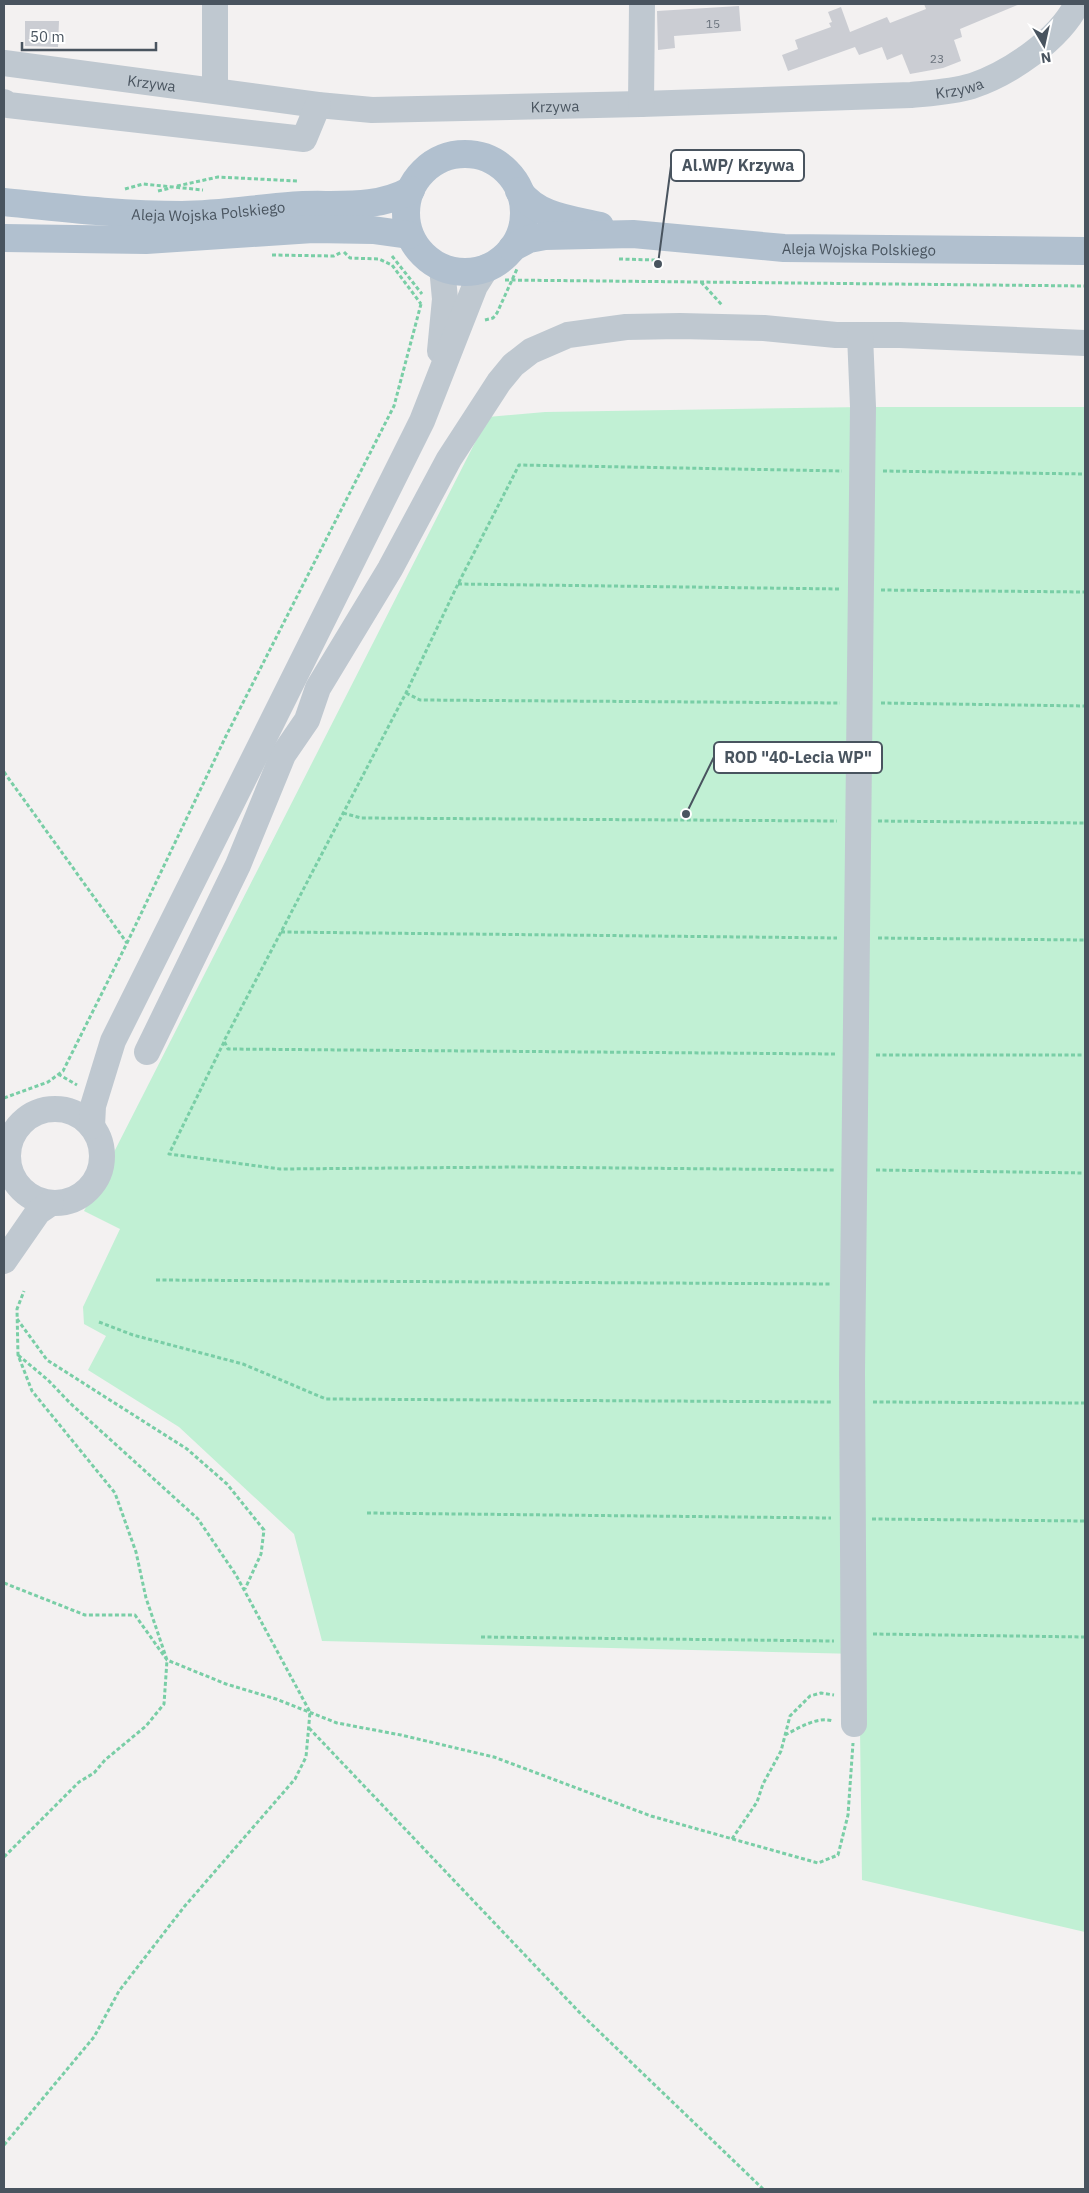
<svg xmlns="http://www.w3.org/2000/svg" width="1089" height="2193" font-family="'IBM Plex Sans',sans-serif">
<style>
.green{fill:#c1f0d4}
.building{fill:#cbcdd3}
.lines{fill:none;stroke-linecap:round;stroke-linejoin:round}
.path{stroke:#79cea6;stroke-width:3;stroke-dasharray:4 2.5;stroke-linecap:butt}
.minor{stroke:#bfc8d0;stroke-width:26}
.major{stroke:#b1c0cf;stroke-width:28}
.labels{text-anchor:middle;dominant-baseline:central;stroke-width:4;stroke-linejoin:round;paint-order:stroke}
.number-label{font-size:12px;fill:#6a727c}
.street-label{font-size:15px;fill:#49545f;stroke:#fff}
.leader{fill:none;stroke:#49545f;stroke-width:2}
.callout-dot{fill:#49545f;stroke:#fff;stroke-width:2}
.callout{fill:#fff;stroke:#49545f;stroke-width:2}
.callout-label{font-size:16px;text-anchor:middle;font-weight:bold;fill:#49545f}
</style>
<rect width="100%" height="100%" fill="#f3f1f1"/>
<!-- green -->
<path class="green" d="M863,407H1085V1932L862,1880L859,1654L322,1641L294,1534L179,1427L88,1370L106,1336L84,1324L83,1307L120,1229L84,1211L488,417L545,412Z"/>
<!-- building -->
<path class="building" d="M924,4H1020L960,29L962,37L954,40L961,61L943,68L910,74L902,54L887,60L882,47L859,55L855,47L788,71L782,55L798,49L795,40L831,27L829,23L832,22L828,12L841,7L850,32L887,17L890,23L926,9Z
M739,6L741,31L674,36L675,48L658,50L657,11Z
M25,21H59L58,47L25,46Z"/>
<g class="lines">
<!-- path -->
<path class="path" d="M177,186L218,177L297,181
M125,189L143,184L203,190
M158,191L171,188
M344,252L350,258L379,259L392,265L421,304
M272,255L334,256L342,252
M392,256L422,294
M619,259L655,260
M505,280L1085,286
M701,282L722,305
M485,320L493,318L497,313L517,269
M883,471L1085,474
M458,584L840,589
M881,590L1085,592
M406,693L420,700L840,703
M881,703L1085,706
M4,772L127,943
M343,813L361,818L837,821
M878,821L1085,823
M281,932L837,938
M878,938L1085,940
M224,1042L169,1154L280,1169L518,1167L835,1170
M835,1054L228,1049L224,1041L406,693L458,584L519,465L842,471
M876,1055H1085
M58,1074L77,1085
M4,1098L48,1082L63,1071L127,943L226,736L394,406L421,304
M876,1170L1085,1173
M156,1280L832,1284
M17,1319L47,1360L187,1449L227,1484L264,1530L261,1554L245,1589
M99,1322L133,1335L243,1364L326,1399L832,1402
M873,1402L1085,1403
M367,1513L831,1518
M872,1519L1085,1521
M4,1583L85,1615H135L167,1660L226,1684L276,1699L337,1723L401,1735L494,1757L651,1816L818,1863L838,1855L848,1815L853,1743
M873,1634L1085,1637
M481,1637L834,1641
M309,1728L581,2014L763,2189
M785,1735C799,1728 817,1716 833,1721
M732,1839L757,1802L763,1784L781,1751L790,1716L810,1696L821,1693L834,1695
M4,1857L79,1782L94,1773L105,1760L146,1726L164,1704L167,1660L146,1598L136,1552L115,1493L32,1391L18,1355L17,1309L24,1291
M4,2145L94,2037L119,1991L184,1907L295,1779L306,1757L310,1712L236,1575L198,1519L70,1403L48,1380L18,1355"/>
<!-- minor -->
<g class="minor">
<path id="s1" d="M4,63L318,105L372,110L641,104L911,95C931,93 952,92 972,86C1010,73 1059,40 1077,4"/>
<path d="M215,90V4"/>
<path d="M4,102L8,105L304,139L318,105"/>
<path d="M641,104L642,4"/>
<path d="M440,351L445,299L442,267"/>
<path d="M147,1052L238,865L283,755L307,720L318,688L390,569L449,459L499,382L513,365L531,351L568,335L626,327L680,326L764,328L836,335H900L1085,343"/>
<circle cx="55" cy="1156" r="47"/>
<path d="M92,1126L93,1106L113,1041L422,421L475,286L487,267"/>
<path d="M4,1261L38,1212L51,1203"/>
<path d="M854,1724L852,1373L863,407L860,335"/>
</g>
<!-- major -->
<g class="major">
<circle cx="465" cy="213" r="59"/>
<path d="M519,191C538,217 570,219 600,226"/>
<path id="s2" d="M4,202C63,208 122,215 182,215C222,215 263,207 303,205C341,204 377,209 411,190"/>
<path d="M4,238L146,240L313,229L373,230L409,235"/>
<path id="s3" d="M512,248L529,239L545,236L633,234L784,248L1085,251"/>
</g>
</g>
<g class="labels">
<!-- number labels -->
<g class="number-label">
<text x="713" y="23">15</text>
<text x="937" y="58">23</text>
</g>
<!-- street labels -->
<g class="street-label">
<text stroke="none"><textPath href="#s1" startOffset="149">Krzywa</textPath></text>
<text stroke="none"><textPath href="#s1" startOffset="959">Krzywa</textPath></text>
<text stroke="none"><textPath href="#s1" startOffset="554">Krzywa</textPath></text>
<text stroke="none"><textPath href="#s2" startOffset="205">Aleja Wojska Polskiego</textPath></text>
<text stroke="none"><textPath href="#s3" startOffset="350">Aleja Wojska Polskiego</textPath></text>
</g>
</g>
<!-- callouts -->
<path class="leader" d="M658 264L671 166M686 814L714 757"/>
<g class="callout-dot">
<circle cx="658" cy="264" r="5"/>
<circle cx="686" cy="814" r="5"/>
</g>
<g class="callout">
<rect x="671" y="150" width="133" height="31" rx="5"/>
<rect x="714" y="742" width="168" height="31" rx="5"/>
</g>
<g class="callout-label">
<text x="738" y="171">Al.WP/ Krzywa</text>
<text x="798" y="763">ROD "40-Lecia WP"</text>
</g>
<!-- border -->
<rect width="1089" height="2193" fill="none" stroke="#49545f" stroke-width="10"/>
<!-- north arrow -->
<g transform="translate(1044 45) rotate(171)" stroke="#ffffff" stroke-width="4" paint-order="stroke">
<path d="M0-4L9 19L0 12L-9 19Z" fill="#49545f"/>
<text y="-8" font-size="14" font-weight="bold" text-anchor="middle" fill="#49545f">N</text>
</g>
<!-- scale -->
<path d="M22 42v8h134v-8" fill="none" stroke="#49545f" stroke-width="2.5"/>
<text x="30" y="42" font-size="15" fill="#49545f" stroke="#ffffff" stroke-width="4" paint-order="stroke">50 m</text>
</svg>
